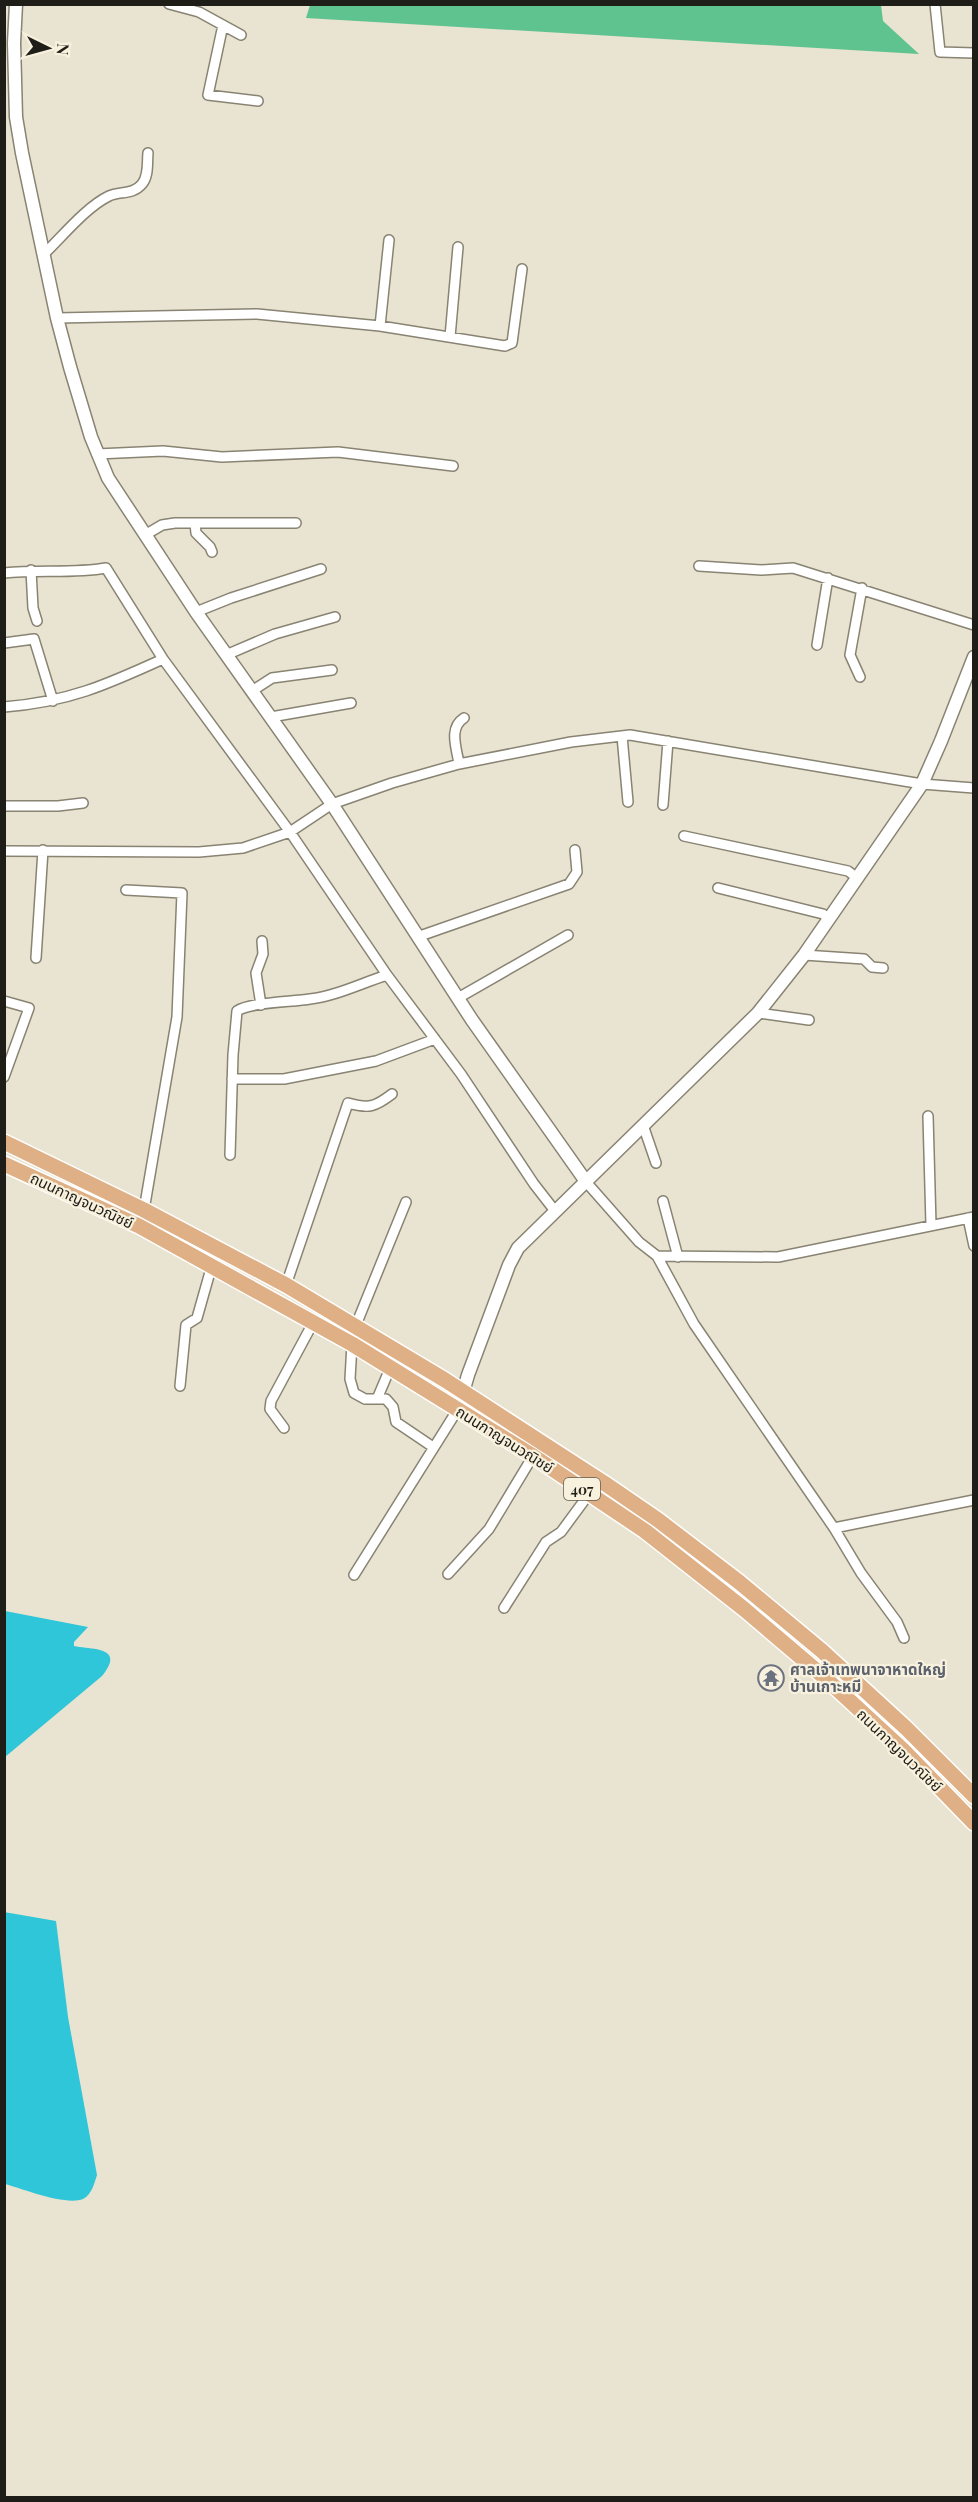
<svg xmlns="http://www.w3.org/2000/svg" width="978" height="2502" font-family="'Playfair Display','Noto Sans Thai',serif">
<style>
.forest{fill:#5fc390}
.water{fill:#2ec6d8}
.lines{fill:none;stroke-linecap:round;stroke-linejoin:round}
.minor-casing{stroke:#888372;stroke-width:12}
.tertiary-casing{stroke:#888372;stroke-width:15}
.primary-casing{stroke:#fff;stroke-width:18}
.minor{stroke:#fff;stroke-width:9}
.tertiary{stroke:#fff;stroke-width:12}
.primary{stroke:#dfb085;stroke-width:15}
.labels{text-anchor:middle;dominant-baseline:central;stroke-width:4.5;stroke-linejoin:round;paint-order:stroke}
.shield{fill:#f7f1de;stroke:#605d53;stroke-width:1.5}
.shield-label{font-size:14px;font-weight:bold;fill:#1f1d17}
.street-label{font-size:15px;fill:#1f1d17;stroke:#f7f1de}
.worship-label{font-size:15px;font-weight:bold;fill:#5b616d;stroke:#f7f1de;text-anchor:start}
</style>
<rect width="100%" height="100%" fill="#e9e3d1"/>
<!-- forest -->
<path class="forest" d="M310,5H881L883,21L919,54L306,18Z"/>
<!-- water -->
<path class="water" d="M5,1611L88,1627L74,1642V1646C92,1650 126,1646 102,1676L5,1757Z
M4,1912L56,1921L68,2017L97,2175C94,2184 92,2194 83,2199C66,2206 23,2189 5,2184Z"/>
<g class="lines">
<!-- minor casing -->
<g class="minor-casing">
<path id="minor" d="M169,4L199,12L241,35
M935,4L940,52L974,53
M223,25L208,95L258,101
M43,255C62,237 86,207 109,196C120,191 133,195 142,184C149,176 147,162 148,153
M57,318L257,314L380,326L505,346L512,343L522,269
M380,326L389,240
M450,337L458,247
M97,454L163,451L222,457L338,452L453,466
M195,523L196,533L210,547L212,552
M145,535L162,525L175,523H296
M699,566L761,570L793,568L974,625
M31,570L33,608L37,621
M4,573C38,569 72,574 106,568L163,659L290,832L387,975L461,1074L534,1184L555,1211
M196,612L231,598L321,569
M4,643L34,639L53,701
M817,645L828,578
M226,655L275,634L335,617
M860,677L850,655L862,588
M252,691L272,678L332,670
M4,707C68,702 106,685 163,659
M271,717L351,703
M622,736L628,802
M459,764C457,749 448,728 464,718
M663,805L668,741
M4,806H58L83,803
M684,836L848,871L856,877
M4,851L199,852L243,848L290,832L332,804L392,783L459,764L571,742L630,735L922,784L974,788
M718,888L823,914L828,918
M126,890L182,893L177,1017L144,1210
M417,937L569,884L577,872L575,850
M804,955L864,959L872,967L883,968
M36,958L43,850
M458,998L568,935
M4,1001L29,1008L4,1077
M261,1005L256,973L263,954L262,941
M758,1013L809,1020
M232,1079H284L376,1061L435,1039
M928,1116L931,1225
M644,1128L656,1163
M230,1155L233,1055L237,1011C250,1002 293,1002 310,999C336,996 362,983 387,975
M587,1183L639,1242L657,1256L778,1257L974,1217
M663,1201L678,1257
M968,1218L974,1246
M657,1256L694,1324L834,1528L861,1573L897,1622L904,1638
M286,1285L348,1103C369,1109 375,1107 392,1094
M356,1325L406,1202
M352,1344L350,1379L354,1393L365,1399H386L393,1407L396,1422L433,1447
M180,1386L186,1325L197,1318L212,1265
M377,1399L391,1366
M284,1428L270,1409L271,1401L314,1321
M834,1528L974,1500
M448,1574L489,1529L533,1456
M354,1575L458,1409
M504,1608L546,1542L561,1532L589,1494"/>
</g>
<!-- tertiary casing -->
<g class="tertiary-casing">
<path id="tertiary" d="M16,4L14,43L16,117L22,153L57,318L70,367L91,437L108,478L196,612L332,804L472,1020L587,1183
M458,1409L468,1375L509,1265L518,1248L758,1013L804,955L922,784L941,741L974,657"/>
</g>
<!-- primary casing -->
<g class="primary-casing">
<path id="primary" d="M4,1142L144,1210L286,1285L445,1380L604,1483L658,1520L739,1582L822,1651L907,1729L974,1796
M4,1164L139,1226L352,1344L533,1456L645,1531L744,1609L824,1677L903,1750L974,1823"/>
</g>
<!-- minor -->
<use href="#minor" class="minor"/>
<!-- tertiary -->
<use href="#tertiary" class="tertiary"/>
<!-- primary -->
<use href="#primary" class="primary"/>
</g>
<!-- icons -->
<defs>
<g id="temple-ring" transform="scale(1.35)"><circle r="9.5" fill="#f7f1de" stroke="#6b7280" stroke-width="1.5"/><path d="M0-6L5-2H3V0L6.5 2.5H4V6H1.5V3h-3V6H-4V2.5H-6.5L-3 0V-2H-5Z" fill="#6b7280"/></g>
</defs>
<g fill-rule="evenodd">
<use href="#temple-ring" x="771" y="1678"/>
</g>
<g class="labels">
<!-- shield labels -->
<rect class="shield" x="564" y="1478" width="36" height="22" rx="4.5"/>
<g class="shield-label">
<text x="582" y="1489">407</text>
</g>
<!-- street labels -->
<g class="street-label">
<text transform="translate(82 1200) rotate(25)">ถนนกาญจนวณิชย์</text>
<text transform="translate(505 1439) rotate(32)">ถนนกาญจนวณิชย์</text>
<text transform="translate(900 1750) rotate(44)">ถนนกาญจนวณิชย์</text>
</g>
<!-- worship labels -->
<g class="worship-label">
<text x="790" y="1669">ศาลเจ้าเทพนาจาหาดใหญ่<tspan x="790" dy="17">บ้านเกาะหมี</tspan></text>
</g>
</g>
<!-- border -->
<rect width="978" height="2502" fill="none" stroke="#1f1d17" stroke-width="12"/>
<!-- north arrow -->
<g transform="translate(48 48) rotate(95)" stroke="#f7f1de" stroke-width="4.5" paint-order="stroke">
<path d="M0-4.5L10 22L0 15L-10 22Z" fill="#1f1d17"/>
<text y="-9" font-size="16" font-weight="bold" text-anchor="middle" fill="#1f1d17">N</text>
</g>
</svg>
